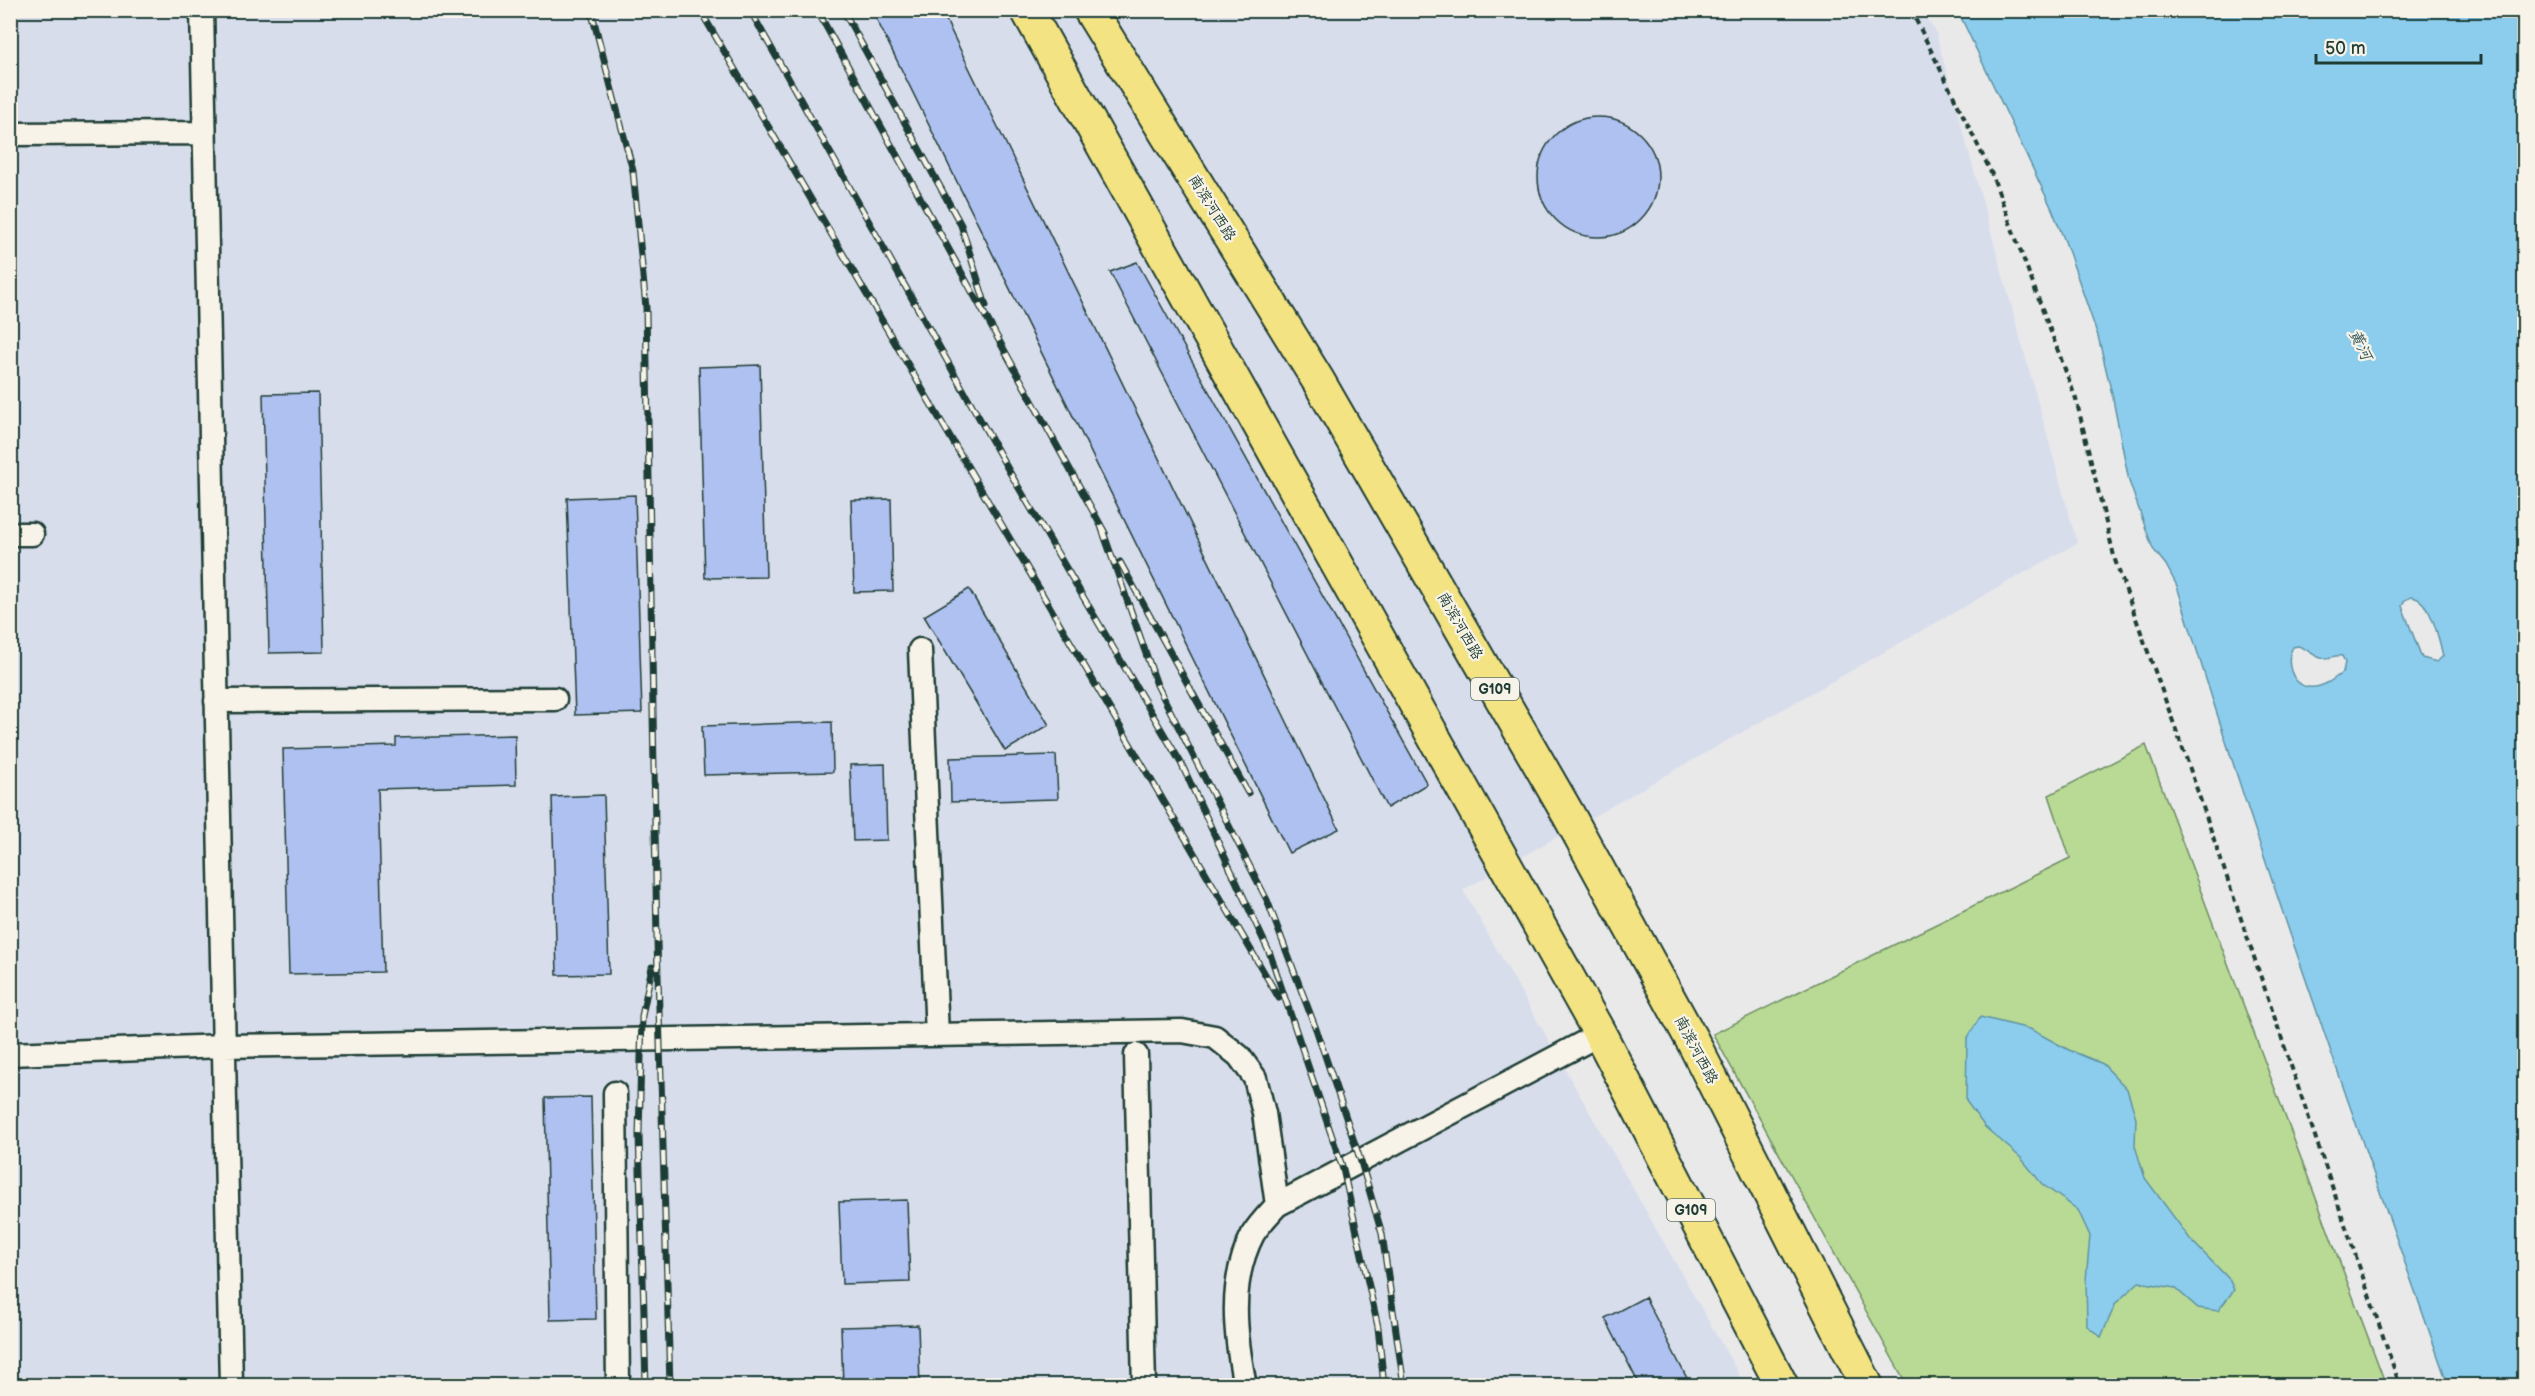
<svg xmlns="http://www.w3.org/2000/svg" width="2535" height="1396" font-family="'Balsamiq Sans','LXGW WenKai TC',sans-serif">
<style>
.built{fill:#d8ddec}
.green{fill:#b9da94;stroke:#6c8c64;stroke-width:1.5}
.water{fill:#8ccded;stroke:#6093a3;stroke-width:1.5;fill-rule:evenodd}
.building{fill:#afc1f1;stroke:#1f3d34;stroke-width:1.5}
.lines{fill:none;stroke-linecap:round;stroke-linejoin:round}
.minor-casing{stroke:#1f3d34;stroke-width:27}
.highway-casing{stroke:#1f3d34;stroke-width:36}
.path{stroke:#1f3d34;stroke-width:4;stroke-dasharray:6 4.5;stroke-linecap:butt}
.minor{stroke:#f7f3e8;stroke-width:22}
.highway{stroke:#f4e382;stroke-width:32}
.rail-casing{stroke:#1f3d34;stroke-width:7}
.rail{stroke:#f7f3e8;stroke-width:4.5;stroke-dasharray:14;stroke-linecap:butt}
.labels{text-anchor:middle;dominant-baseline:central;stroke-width:4.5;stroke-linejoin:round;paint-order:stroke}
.shield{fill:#f7f3e8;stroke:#60746a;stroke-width:1.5}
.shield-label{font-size:14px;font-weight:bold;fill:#1f3d34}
.street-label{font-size:15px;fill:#1f3d34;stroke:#f7f3e8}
.water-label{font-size:16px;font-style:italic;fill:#355a59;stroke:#f7f3e8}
</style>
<rect width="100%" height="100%" fill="#e9e9ea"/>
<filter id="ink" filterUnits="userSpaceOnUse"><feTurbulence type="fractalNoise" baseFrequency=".0167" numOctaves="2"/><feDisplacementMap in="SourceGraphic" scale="12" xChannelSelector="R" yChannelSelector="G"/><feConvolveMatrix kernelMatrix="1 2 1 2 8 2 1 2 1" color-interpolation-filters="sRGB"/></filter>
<g filter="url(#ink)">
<!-- built -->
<path class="built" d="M10,11H1920L1935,30L2077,543L1463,890L1745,1385H11Z"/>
<!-- green -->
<path class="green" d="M2146,745L2386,1385H1907L1713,1034L2070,858L2049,795Z"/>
<!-- water -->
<path class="water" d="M1958,11H2524V1385H2448C2355,1120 2259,855 2177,586L2166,565L2153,549L2129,481L2112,394L2098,336L2066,244L2052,209ZM2411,597C2431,598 2439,640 2443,656L2437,662L2422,658L2402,606L2405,600ZM2298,646C2307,648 2313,656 2321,658C2329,660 2334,654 2342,656L2345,662L2343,672C2333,680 2321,689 2308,687C2291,684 2285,661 2293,647Z
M1980,1017L2030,1029L2069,1050L2103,1064L2127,1089L2136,1118L2135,1146L2145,1178L2190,1239L2229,1279L2234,1290L2218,1311L2198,1308L2175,1288L2139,1282L2116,1303L2101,1337L2087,1326L2086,1280L2090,1236L2078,1210L2042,1184L2021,1158L1985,1127L1966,1101L1967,1039Z"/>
<!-- building -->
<path class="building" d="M872,10H941L1339,829L1289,853Z
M1538 177a60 60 0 1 1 120 0a60 60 0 1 1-120 0Z
M1137,262L1427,784L1387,808L1110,272Z
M760,365L766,577L705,578L699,367Z
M318,393L324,652L269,653L263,394Z
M635,495L642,713L575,715L567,498Z
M891,499L893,591L854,592L851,500Z
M969,589L1049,725L1005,751L924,616Z
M832,722L833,772L704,775L702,726Z
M515,735L516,785L378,789L383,972L289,974L283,749L396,746V738Z
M1056,755L1058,799L951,802L950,758Z
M885,764L887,840L853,841L850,765Z
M604,795L609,974L557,975L552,797Z
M591,1097L596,1319L550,1320L545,1098Z
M907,1200L910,1282L842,1284L839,1202Z
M1645,1297L1691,1386H1640L1605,1318Z
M918,1325L920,1386H843L841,1327Z"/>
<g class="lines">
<!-- minor casing -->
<g class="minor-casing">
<path id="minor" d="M202,10L231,1386
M10,134L204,133
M10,534H32
M920,650L937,1035
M216,701L555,699
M10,1054L223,1046L1182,1031L1215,1037L1239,1056L1255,1078L1264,1113L1277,1205
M1136,1055L1144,1386
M615,1093L618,1386
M1245,1386C1235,1335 1228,1282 1253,1234C1259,1224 1269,1214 1277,1205L1600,1034"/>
</g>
<!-- highway casing -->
<g class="highway-casing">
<path id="highway" d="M1027,10L1600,1034L1782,1386
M1090,10L1319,382L1568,814L1693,1042L1867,1386"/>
</g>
<!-- path -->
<path class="path" d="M1911,10L1991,172L2076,399L2115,560L2189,766L2400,1386"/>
<!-- minor -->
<use href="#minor" class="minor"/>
<!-- highway -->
<use href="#highway" class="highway"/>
<!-- rail casing -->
<g class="rail-casing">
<path id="rail" d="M591,10L633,171L646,308L657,941L670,1386
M700,10L1279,998
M750,10L1009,471L1181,763L1270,954L1343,1169L1378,1327L1384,1386
M817,10L1105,533
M843,10L961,225L986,306
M1101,526L1157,685L1267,900L1316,1029L1361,1162L1382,1234L1404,1386
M1120,562L1248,793
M646,1386L639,1135L642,1016L652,967"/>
</g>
<!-- rail -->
<use href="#rail" class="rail"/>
</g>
</g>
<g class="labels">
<!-- shield labels -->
<g class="shield">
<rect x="1471" y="678" width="48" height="22" rx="4.5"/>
<rect x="1667" y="1199" width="48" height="22" rx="4.5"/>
</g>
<g class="shield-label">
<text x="1495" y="689">G109</text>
<text x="1691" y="1210">G109</text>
</g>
<!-- street labels -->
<g class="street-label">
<text transform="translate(1212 208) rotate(58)">南滨河西路</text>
<text transform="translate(1460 626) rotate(60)">南滨河西路</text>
<text transform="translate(1696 1050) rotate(62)">南滨河西路</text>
</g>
<!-- water labels -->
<g class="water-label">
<text transform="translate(2360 345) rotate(64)">黄河</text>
</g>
</g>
<!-- margin -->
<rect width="2535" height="1396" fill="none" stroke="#f7f3e8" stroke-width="36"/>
<rect x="18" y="18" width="2499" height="1360" fill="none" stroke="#1f3d34" stroke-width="2" filter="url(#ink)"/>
<!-- scale -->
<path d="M2316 54v9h165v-9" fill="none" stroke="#1f3d34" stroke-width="3"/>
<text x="2325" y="54" font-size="18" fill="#1f3d34" stroke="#f7f3e8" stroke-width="4.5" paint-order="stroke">50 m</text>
</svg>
